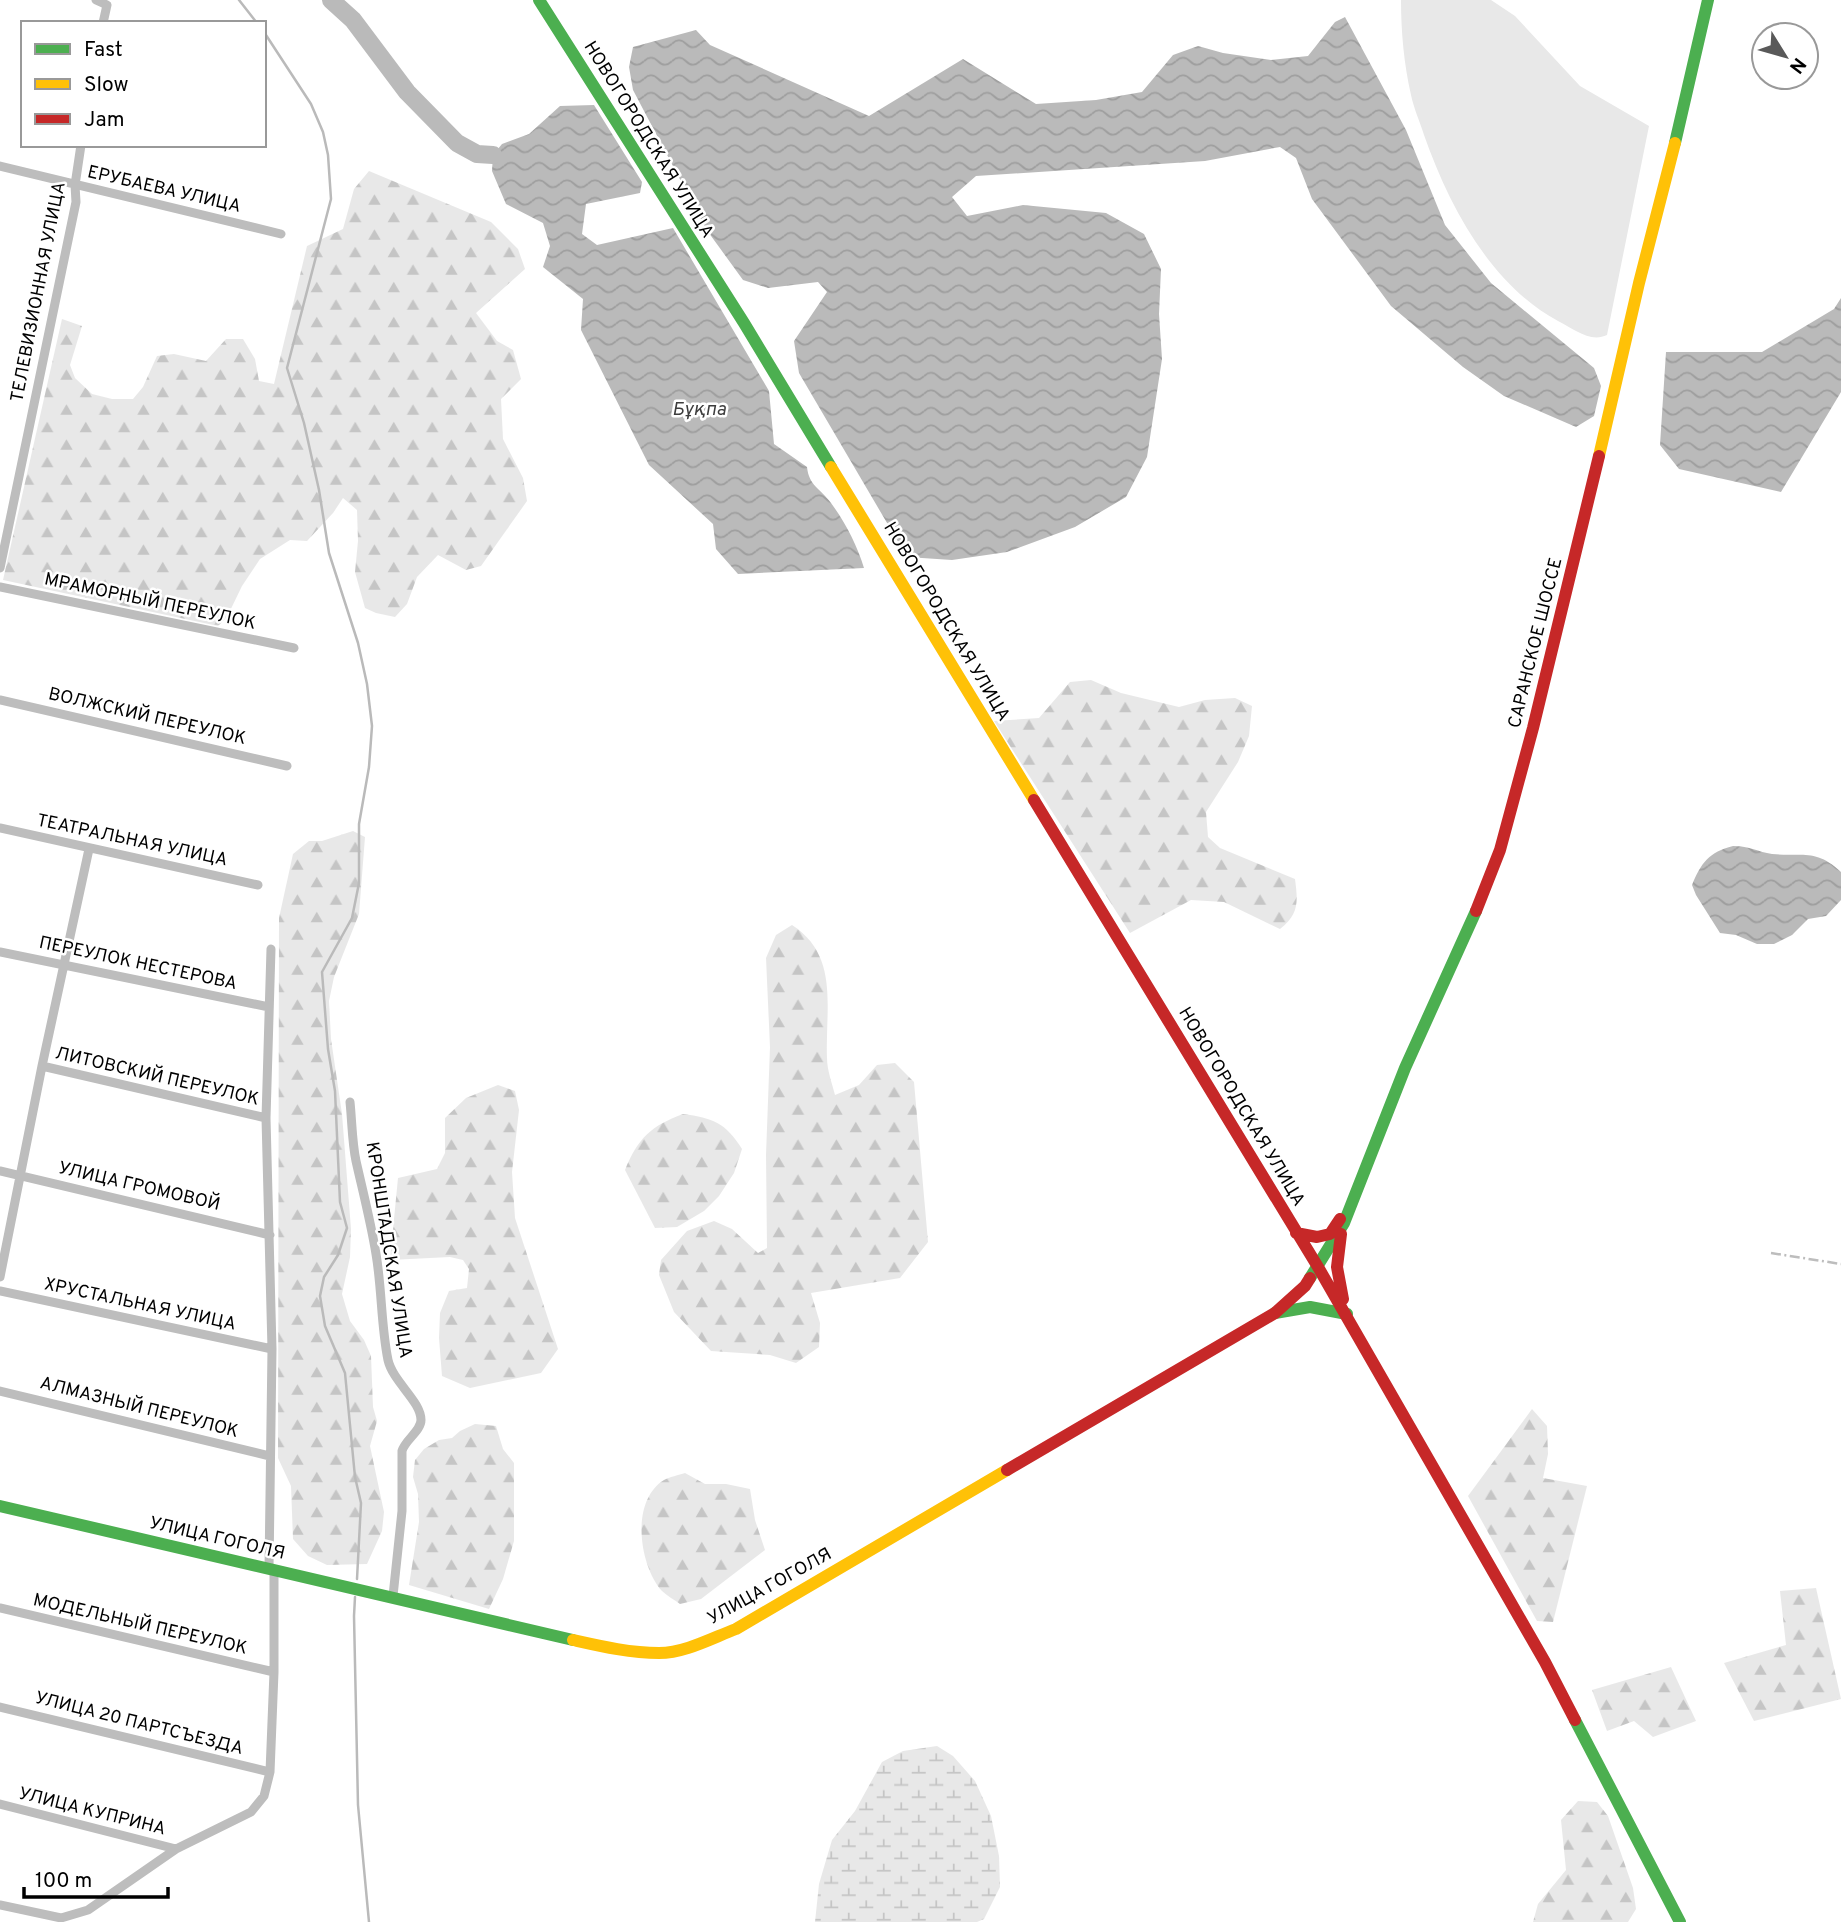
<svg xmlns="http://www.w3.org/2000/svg" width="1841" height="1922" font-family="Overpass,sans-serif">
<style>
.grass{fill:#e8e8e8}
.forest{fill:url(#forest-firs)}
.wetland{fill:url(#wetland-marsh)}
.water{fill:url(#water-waves)}
.lines{fill:none;stroke-linecap:round;stroke-linejoin:round}
.stream{stroke:#bababa;stroke-width:2.5}
.river{stroke:#bababa;stroke-width:18}
.street{stroke:#bdbdbd;stroke-width:9}
.fast{stroke:#4caf50;stroke-width:12}
.slow{stroke:#ffc107;stroke-width:12}
.jam{stroke:#c62828;stroke-width:12}
.rail{stroke:#bdbdbd;stroke-width:2.5;stroke-dasharray:10 3.5 2 3.5;stroke-linecap:butt}
.labels{text-anchor:middle;dominant-baseline:central;stroke-width:5;stroke-linejoin:round;paint-order:stroke}
.street-label{font-size:18px;fill:#000;stroke:#fff}
.water-label{font-size:19px;font-style:italic;fill:#3d3d3d;stroke:#fff}
</style>
<defs>
<pattern id="forest-firs" width="22" height="20" patternUnits="userSpaceOnUse" patternTransform="scale(1.75)"><rect width="22" height="20" fill="#e8e8e8"/><path d="M5 1l3.5 6h-7zM16 11l3.5 6h-7z" fill="#c5c5c5"/></pattern>
<pattern id="wetland-marsh" width="20" height="14" patternUnits="userSpaceOnUse" patternTransform="scale(1.75)"><rect width="20" height="14" fill="#e8e8e8"/><path d="M1 5h8M5 5V1M11 12h8M15 12V8" fill="none" stroke="#c5c5c5"/></pattern>
<pattern id="water-waves" width="16" height="10" patternUnits="userSpaceOnUse" patternTransform="scale(1.75)"><rect width="16" height="10" fill="#bababa"/><path d="M0 5q4-4 8 0t8 0" fill="none" stroke="#9e9e9e"/></pattern>
</defs>
<rect width="100%" height="100%" fill="#fff"/>
<!-- grass -->
<path class="grass" d="M1401,0H1491L1515,16L1580,86L1649,126L1607,335C1590,343 1574,329 1558,321C1490,284 1449,206 1424,135C1420,122 1414,109 1411,95C1404,64 1401,32 1401,0Z"/>
<!-- forest -->
<path class="forest" d="M369,171L491,222L518,249L525,269L476,313L497,341L513,350L521,379L501,399L503,439L523,478L527,501L481,566L466,570L438,555L417,577L407,604L395,617L376,613L365,608L355,572L358,541L357,510L343,498L333,513L307,541L290,540L260,559L242,586L227,617L218,626L3,580L62,319L82,326L70,365L75,378L92,394L112,399H133L143,387L157,356L174,354L206,361L226,339H243L255,359L259,381L274,384L307,246L343,229L354,189Z
M1091,680L1121,693L1179,707L1205,700L1235,698L1252,706L1249,736L1238,762L1206,812L1208,837L1220,848L1295,879C1298,902 1299,914 1280,929L1224,902L1191,900L1130,933L994,721L1039,718L1070,682Z
M353,831L365,837L359,914L334,977L329,1001L331,1039L342,1114L351,1229L350,1257L342,1294L350,1321L364,1340L371,1356L373,1407L377,1421L370,1446L384,1512L382,1531L367,1564L327,1565L308,1556L293,1539L291,1486L278,1458L279,918L293,854L309,841H322Z
M792,925C840,956 825,1009 827,1058C827,1070 832,1083 835,1095L859,1085L877,1065L895,1063L914,1082L928,1242L900,1278L811,1293L820,1323L819,1347L796,1363L770,1355L711,1351L674,1312L659,1275L661,1260L687,1231L714,1221L732,1229L758,1253L767,1248L766,1155L770,1047L766,958L776,935Z
M498,1085L515,1091L519,1110L512,1172L515,1218L558,1349L541,1373L470,1388L442,1376L439,1338L440,1313L449,1291L467,1288L469,1269L463,1260L450,1257L390,1260L398,1178L437,1169L445,1153V1118L466,1098Z
M683,1114C713,1118 726,1123 742,1149L734,1173L719,1196L704,1211L677,1227L655,1228L625,1170C638,1138 651,1126 683,1114Z
M1532,1409L1547,1426L1548,1454L1543,1478L1587,1486L1553,1622L1537,1621L1468,1496Z
M475,1424L496,1426L503,1449L514,1463V1541L503,1579L489,1609L409,1585L419,1522L418,1494L413,1477L415,1460L424,1449L439,1440L452,1438L460,1431Z
M685,1473L705,1484H726L750,1489L755,1520L765,1550L701,1599L680,1604C675,1600 667,1596 662,1591C639,1565 630,1501 664,1480C669,1477 679,1475 685,1473Z
M1816,1588L1841,1699L1754,1721L1724,1663L1786,1645L1780,1591Z
M1671,1667L1696,1721L1653,1737L1634,1721L1607,1731L1592,1690Z
M1578,1801L1597,1802L1608,1816L1633,1888L1636,1909L1628,1922H1533L1538,1904L1566,1870L1561,1820Z"/>
<!-- wetland -->
<path class="wetland" d="M937,1746L953,1756L975,1781L991,1816L999,1856L1000,1887L984,1919L977,1922H815L819,1884L832,1840L855,1811L882,1762L903,1751Z"/>
<!-- water -->
<path class="water" d="M1345,17L1406,130L1445,225L1491,283L1594,368L1601,386L1594,416L1576,427L1504,396L1463,367L1391,306L1312,199L1296,158L1280,147L1205,161L976,176L952,197L967,216L1023,205L1106,213L1144,234L1161,269L1159,314L1162,359L1147,457L1126,497L1075,527L1007,552L952,560L907,557L799,373L794,341L827,292L818,282L768,288L743,280L706,229L633,90L629,67L633,47L696,30L710,45L869,116L963,59L1036,104L1096,100L1142,92L1173,55L1198,46L1223,53L1271,60L1308,56L1335,22Z
M594,105L642,182L640,193L586,204L582,234L597,245L673,228L769,391L774,444L807,467C809,486 820,488 831,503C845,522 857,545 864,568L738,574L716,549L713,524L649,465L581,330L583,299L543,267L550,246L543,223L506,204L492,171L493,155L502,144L529,134L560,106Z
M1841,298V392L1781,492L1679,469L1660,445L1666,352H1762L1834,309Z
M1733,846C1750,846 1758,852 1772,854C1802,857 1816,848 1841,872V900L1826,916L1808,919L1792,935L1774,944H1757L1736,935L1720,933L1696,895L1692,885C1701,863 1709,852 1733,846Z"/>
<g class="lines">
<!-- stream -->
<path class="stream" d="M239,0L257,23
M264,32L311,104L323,132L328,155L331,199L287,368L304,423L319,490L329,553L358,643L367,684L372,726L369,767L359,824V883L352,918L322,972L328,1049L335,1091L340,1202L347,1228L338,1255L324,1277L320,1296L325,1326L345,1373L355,1477L361,1503L357,1579
M355,1597L354,1616L358,1805L369,1922"/>
<!-- river -->
<path class="river" d="M331,0L353,20L407,92L457,143L477,154L493,155"/>
<!-- street -->
<path class="street" d="M96,0L107,5L103,23
M0,166L281,234
M0,568L76,202L75,185L81,145
M0,587L294,648
M0,700L287,766
M0,828L258,885
M0,952L269,1007
M42,1066L266,1118
M350,1102C352,1121 352,1142 356,1161C363,1192 371,1223 376,1254C382,1289 381,1326 388,1360C393,1382 421,1401 421,1420C421,1431 405,1440 402,1451V1511L393,1596
M0,1171L270,1235
M0,1277L42,1066L89,849
M0,1291L272,1349
M0,1391L270,1456
M269,1569L272,1349L266,1118L271,949
M0,1608L274,1672
M0,1707L270,1772
M0,1804L176,1849
M0,1905L61,1918L88,1910L176,1849L251,1812L264,1796L270,1772L274,1672V1570"/>
<!-- fast -->
<path class="fast" d="M539,0L744,323L831,467
M1675,143L1708,0
M1310,1278L1344,1223L1405,1068L1476,911
M1275,1313L1310,1307L1347,1314
M0,1506L573,1640
M1575,1720L1680,1922"/>
<!-- slow -->
<path class="slow" d="M1599,456L1639,283L1675,143
M831,467L1034,800
M573,1640C600,1646 630,1653 659,1653C685,1653 712,1638 736,1629L1007,1470"/>
<!-- jam -->
<path class="jam" d="M1034,800L1318,1267
M1476,911L1500,850L1533,728L1599,456
M1296,1233L1317,1237L1330,1234L1340,1219
M1341,1234L1337,1267L1343,1299
M1318,1267L1545,1662L1575,1720
M1007,1470L1275,1313L1305,1286L1310,1278"/>
<!-- rail -->
<path class="rail" d="M1771,1253L1841,1264"/>
</g>
<g class="labels">
<!-- street labels -->
<g class="street-label">
<text transform="translate(648 140) rotate(58)">НОВОГОРОДСКАЯ УЛИЦА</text>
<text transform="translate(164 190) rotate(13)">ЕРУБАЕВА УЛИЦА</text>
<text transform="translate(39 292) rotate(-79)">ТЕЛЕВИЗИОННАЯ УЛИЦА</text>
<text transform="translate(150 602) rotate(12)">МРАМОРНЫЙ ПЕРЕУЛОК</text>
<text transform="translate(946 622) rotate(59)">НОВОГОРОДСКАЯ УЛИЦА</text>
<text transform="translate(1536 643) rotate(-76)">САРАНСКОЕ ШОССЕ</text>
<text transform="translate(147 717) rotate(13)">ВОЛЖСКИЙ ПЕРЕУЛОК</text>
<text transform="translate(132 841) rotate(12)">ТЕАТРАЛЬНАЯ УЛИЦА</text>
<text transform="translate(138 964) rotate(12)">ПЕРЕУЛОК НЕСТЕРОВА</text>
<text transform="translate(157 1077) rotate(13)">ЛИТОВСКИЙ ПЕРЕУЛОК</text>
<text transform="translate(1241 1107) rotate(59)">НОВОГОРОДСКАЯ УЛИЦА</text>
<text transform="translate(139 1187) rotate(13)">УЛИЦА ГРОМОВОЙ</text>
<text transform="translate(388 1250) rotate(81)">КРОНШТАДСКАЯ УЛИЦА</text>
<text transform="translate(140 1305) rotate(12)">ХРУСТАЛЬНАЯ УЛИЦА</text>
<text transform="translate(139 1408) rotate(14)">АЛМАЗНЫЙ ПЕРЕУЛОК</text>
<text transform="translate(217 1539) rotate(13)">УЛИЦА ГОГОЛЯ</text>
<text transform="translate(770 1587) rotate(-29)">УЛИЦА ГОГОЛЯ</text>
<text transform="translate(140 1625) rotate(13)">МОДЕЛЬНЫЙ ПЕРЕУЛОК</text>
<text transform="translate(139 1724) rotate(14)">УЛИЦА 20 ПАРТСЪЕЗДА</text>
<text transform="translate(92 1812) rotate(14)">УЛИЦА КУПРИНА</text>
</g>
<!-- water labels -->
<g class="water-label">
<text x="699" y="410">Бұқпа</text>
</g>
</g>
<!-- legend -->
<rect x="21" y="21" width="245" height="126" fill="#ffffff" stroke="#999999" stroke-width="2"/>
<rect x="35" y="44" width="35" height="10" fill="#4caf50" stroke="#999999" stroke-width="2"/>
<text x="84" y="56" font-size="21" fill="#000000">Fast</text>
<rect x="35" y="79" width="35" height="10" fill="#ffc107" stroke="#999999" stroke-width="2"/>
<text x="84" y="91" font-size="21" fill="#000000">Slow</text>
<rect x="35" y="114" width="35" height="10" fill="#c62828" stroke="#999999" stroke-width="2"/>
<text x="84" y="126" font-size="21" fill="#000000">Jam</text>
<!-- north arrow -->
<g transform="translate(1785 56) rotate(127)"><circle r="33" fill="#ffffff" stroke="#999999" stroke-width="2"/>
<path d="M0-5L12 26L0 18L-12 26Z" fill="#595959"/>
<text y="-10" font-size="19" font-weight="bold" text-anchor="middle" fill="#000000">N</text>
</g>
<!-- scale -->
<path d="M24 1887v10h144v-10" fill="none" stroke="#000000" stroke-width="3.5"/>
<text x="35" y="1887" font-size="21" fill="#000000" stroke="#ffffff" stroke-width="5" paint-order="stroke">100 m</text>
</svg>
